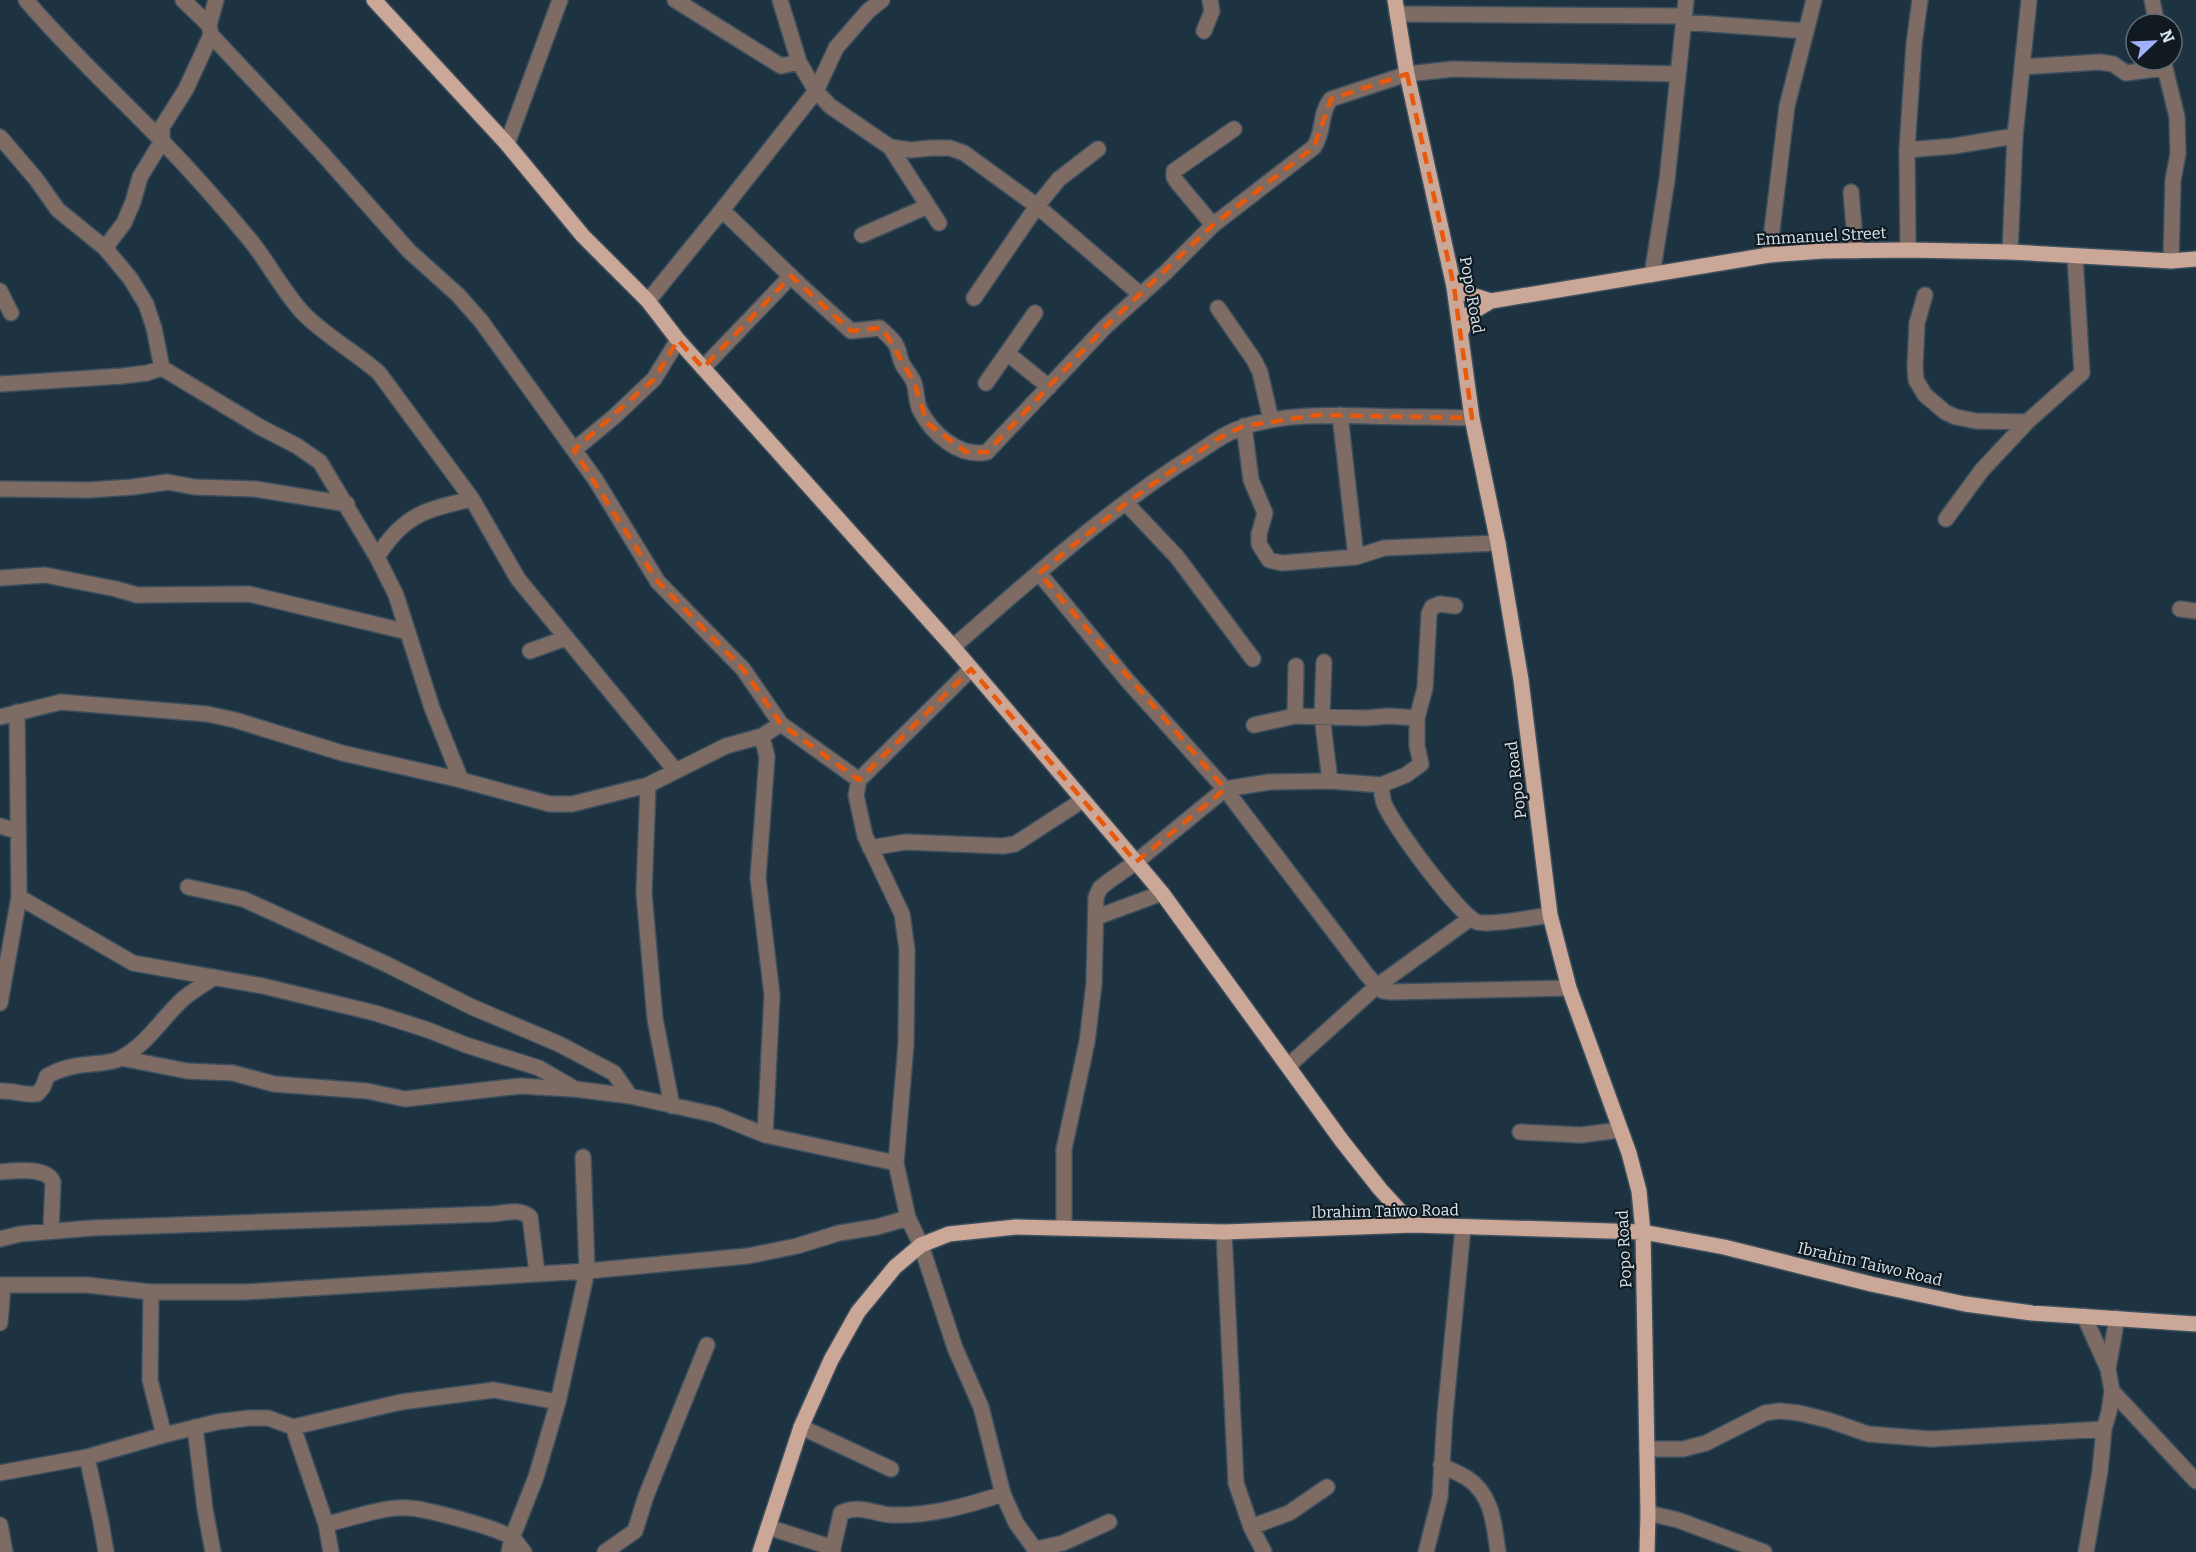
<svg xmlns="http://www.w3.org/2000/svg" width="2196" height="1552" font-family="Bitter,serif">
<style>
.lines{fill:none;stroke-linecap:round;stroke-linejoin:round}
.minor-casing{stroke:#3c4f5e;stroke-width:18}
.major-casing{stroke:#3c4f5e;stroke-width:18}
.minor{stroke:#7e6c64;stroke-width:15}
.major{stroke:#cba797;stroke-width:15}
.marked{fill:none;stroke:#e8590c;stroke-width:4.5;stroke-dasharray:12 8;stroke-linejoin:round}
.labels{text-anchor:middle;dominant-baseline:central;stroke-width:4.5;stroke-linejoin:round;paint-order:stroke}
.street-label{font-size:16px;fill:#d8e5ef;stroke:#101a20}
</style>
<rect width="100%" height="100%" fill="#1e3342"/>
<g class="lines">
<!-- minor casing -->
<g class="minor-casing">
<path id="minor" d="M26,0C68,50 117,94 162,141C193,173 222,206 250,240C269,263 283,292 304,314C327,337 355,352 379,373L472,499L518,579L675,770
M183,0L209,25
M675,0L781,66L799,62
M882,0L868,11L836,48L816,91L830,106L890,147L911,150L931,148H950L964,153L1037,206L1141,295
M2152,0L2157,24
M1397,14L1684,16
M1683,22L1806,31
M1204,31L1212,11L1210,0
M211,35L320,151L409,251L458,295L481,321L595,479L658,582L743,669L781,724L859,780
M2163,60L2177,117L2178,154L2173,180L2171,261
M2022,67L2100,62L2113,64L2126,73L2164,68
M0,137L36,179L58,210L105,248L130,278L146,304L154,328L162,368L260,427L297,446L320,462L377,557L396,595L432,708L461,780
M507,144L560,0
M890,147L939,223
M1907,150L1954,146L2015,136
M1851,192L1856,251
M722,210L801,286L851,331L880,328C885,333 893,339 896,345C899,350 899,357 902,363C905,370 912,376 914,383C917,392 916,402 920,410C932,434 960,458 987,452L1105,327L1166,272L1213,225L1314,147C1325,130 1319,114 1331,99L1407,74L1453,69L1677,74
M1213,225L1177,182L1174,177V171L1234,129
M862,235L928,206
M105,248L124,223L133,202L140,177L162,141V127L186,89L211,35L209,25L216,0
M1908,250L1907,150L1914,44L1920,0
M2010,252L2015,136L2029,0
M1769,255L1787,106L1814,0
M1652,275L1667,180L1686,0
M0,291L11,313
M1925,295L1917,323L1915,367L1916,380L1925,395L1945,412L1956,417L1976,421L2027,422
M974,298L1037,206L1059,179L1098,149
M648,301L722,210L816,91L799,62L780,0
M1218,308L1254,360L1260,372L1271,420
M1007,353L1049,387
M703,368L791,276
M986,383L1035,313
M0,384L122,376L147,373L162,368
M1340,415L1356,557
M1244,426L1251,480L1265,513L1259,534V544L1269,560L1282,563L1356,557L1384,548L1498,543
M574,450L615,416L654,379L678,340
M0,489L88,490L133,487L168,482L194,487L255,489L347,504
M1126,503L1177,557L1253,659
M1946,519L1982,470L2027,422L2082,373L2075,256
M377,557C404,514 425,510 472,499
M1039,573L1127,680L1225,789L1367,975L1377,986L1471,918
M0,578L45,575L116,589L137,595L249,594L408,632
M2180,609L2196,611
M953,647C1030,580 1108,509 1194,455C1211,444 1226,432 1246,426C1285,414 1327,415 1368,416C1402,417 1437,417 1472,418
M530,651L566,638
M1324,662L1322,716L1330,781
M971,669L859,780L856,795L865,836L902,914L907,950L906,1044L896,1163L908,1218L921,1245L955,1348L981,1407L1003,1494L1016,1523L1037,1552
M1295,716L1296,666
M0,717L61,702L207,714L235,720L342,753L461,780L550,804H572L648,785L726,746L762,736L781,724
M1254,725L1295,716L1365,718L1389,716L1417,718
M762,736L767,757L758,878L772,995L765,1135
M648,785L644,893L655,1019L672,1106
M1381,785C1382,791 1382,798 1384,803C1391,823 1459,915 1477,922C1489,926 1535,917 1550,915
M0,826L17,831
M870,848L905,842L1003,846L1015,844L1083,800
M188,887L243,899L386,964L472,1007L559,1044L614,1073L630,1096
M19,897L133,963L263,986L375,1013L428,1030L466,1045L539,1068L575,1089L630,1096L716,1115L765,1135L896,1163
M1097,917L1162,893
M0,1003L19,897L17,712
M121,1058L187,1071L233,1073L274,1084L367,1091L405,1099L520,1086L572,1089
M1288,1066L1377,986L1383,991L1392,992L1569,988
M0,1091C13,1090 27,1096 37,1094L43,1087L47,1076C61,1068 75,1065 91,1064C100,1063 110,1063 119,1059C147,1045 161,1019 183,999C192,991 204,985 214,977
M1520,1132L1581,1135L1620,1130
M0,1172C15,1171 46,1166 53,1182L51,1230
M1064,1227V1149L1087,1042L1094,984L1096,897L1100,888L1109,881L1136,862L1225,789L1269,782L1330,781L1381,785L1406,775L1421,764L1417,746V718L1425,688L1429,614L1432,607L1440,604L1455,606
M1224,1232L1236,1483L1251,1527L1264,1552
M0,1239L20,1234L92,1228L492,1214C505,1213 520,1208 530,1217L537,1273
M0,1285H87L151,1292H245L587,1271L748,1256L797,1246L839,1233L877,1227L908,1218
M151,1292L150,1380L164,1435
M2084,1316L2108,1369
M2117,1318L2108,1369L2112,1391L2196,1481
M0,1323L3,1285
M195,1427L205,1509L213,1552
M293,1427L326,1524L331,1552
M801,1427L891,1469
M1647,1449H1683L1706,1443L1765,1413L1780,1411L1799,1413L1828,1420L1868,1434L1931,1439L2104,1429
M87,1457L101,1522L106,1552
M1441,1465C1450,1470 1459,1473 1467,1478C1493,1495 1494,1525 1498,1552
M0,1473L87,1457L164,1435L217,1422L249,1418H268L293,1427L401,1402L494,1390L558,1402
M1648,1513L1678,1520L1764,1552
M326,1524C351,1519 383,1506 409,1508C426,1509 499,1528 512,1538C517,1541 520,1548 524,1552
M0,1525L5,1552
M768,1527L833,1548V1552
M1251,1527L1289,1513L1327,1487
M833,1548L841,1513C858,1504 874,1514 892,1515C931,1516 966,1506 1003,1494
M1036,1549L1063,1543L1109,1522
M509,1552L512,1538L536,1477L558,1402L587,1271L583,1157
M605,1552L635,1531L646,1496L707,1345
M1426,1552L1440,1497L1445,1415L1463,1228
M2086,1552L2100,1471L2104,1429L2109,1412L2112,1391"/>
</g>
<!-- major casing -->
<g class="major-casing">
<path id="major" d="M374,0L507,144L583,236L648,301L678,340L953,647L1136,862L1162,893L1342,1141L1380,1189L1413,1225
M1395,0L1407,74L1454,287L1472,418L1498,543L1521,680L1550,915L1569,988L1629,1153L1639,1191L1643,1232L1648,1513L1647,1552
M1454,287L1465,293L1491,301L1769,255L1823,251L1908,250L2010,252L2171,261L2196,259
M1461,332L1469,314L1491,301
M760,1552L801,1427L831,1360L858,1312L895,1267L921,1245L949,1234L1016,1227L1224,1232L1413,1225L1643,1232L1724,1247L1871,1284L1965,1304L2032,1313L2196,1324"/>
</g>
<!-- minor -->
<use href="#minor" class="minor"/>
<!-- major -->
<use href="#major" class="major"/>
</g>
<!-- marked area -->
<path class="marked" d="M1407,74L1454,287L1472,418L1317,415L1244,426L1217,439L1126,503L1039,573L1225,789L1136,862L971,669L859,780L781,724L743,669L658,582L574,450L654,379L678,340L703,368L791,276L851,331L880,328L886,334L914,382L927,423L966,452H987L1105,327L1213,225L1314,147L1331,99Z"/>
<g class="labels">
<!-- street labels -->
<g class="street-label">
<text transform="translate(1821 236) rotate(-3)">Emmanuel Street</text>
<text transform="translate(1472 295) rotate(80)">Popo Road</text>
<text transform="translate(1516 780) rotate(-97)">Popo Road</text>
<text transform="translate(1385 1211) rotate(-1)">Ibrahim Taiwo Road</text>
<text transform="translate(1624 1249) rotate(-93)">Popo Road</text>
<text transform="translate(1870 1264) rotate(13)">Ibrahim Taiwo Road</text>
</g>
</g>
<!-- north arrow -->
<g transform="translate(2154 42) rotate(67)"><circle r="28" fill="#101a20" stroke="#606b73" stroke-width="1.5"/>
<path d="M0-4.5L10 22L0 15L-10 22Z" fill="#a1b2fd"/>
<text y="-9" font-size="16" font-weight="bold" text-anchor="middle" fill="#d8e5ef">N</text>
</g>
</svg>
